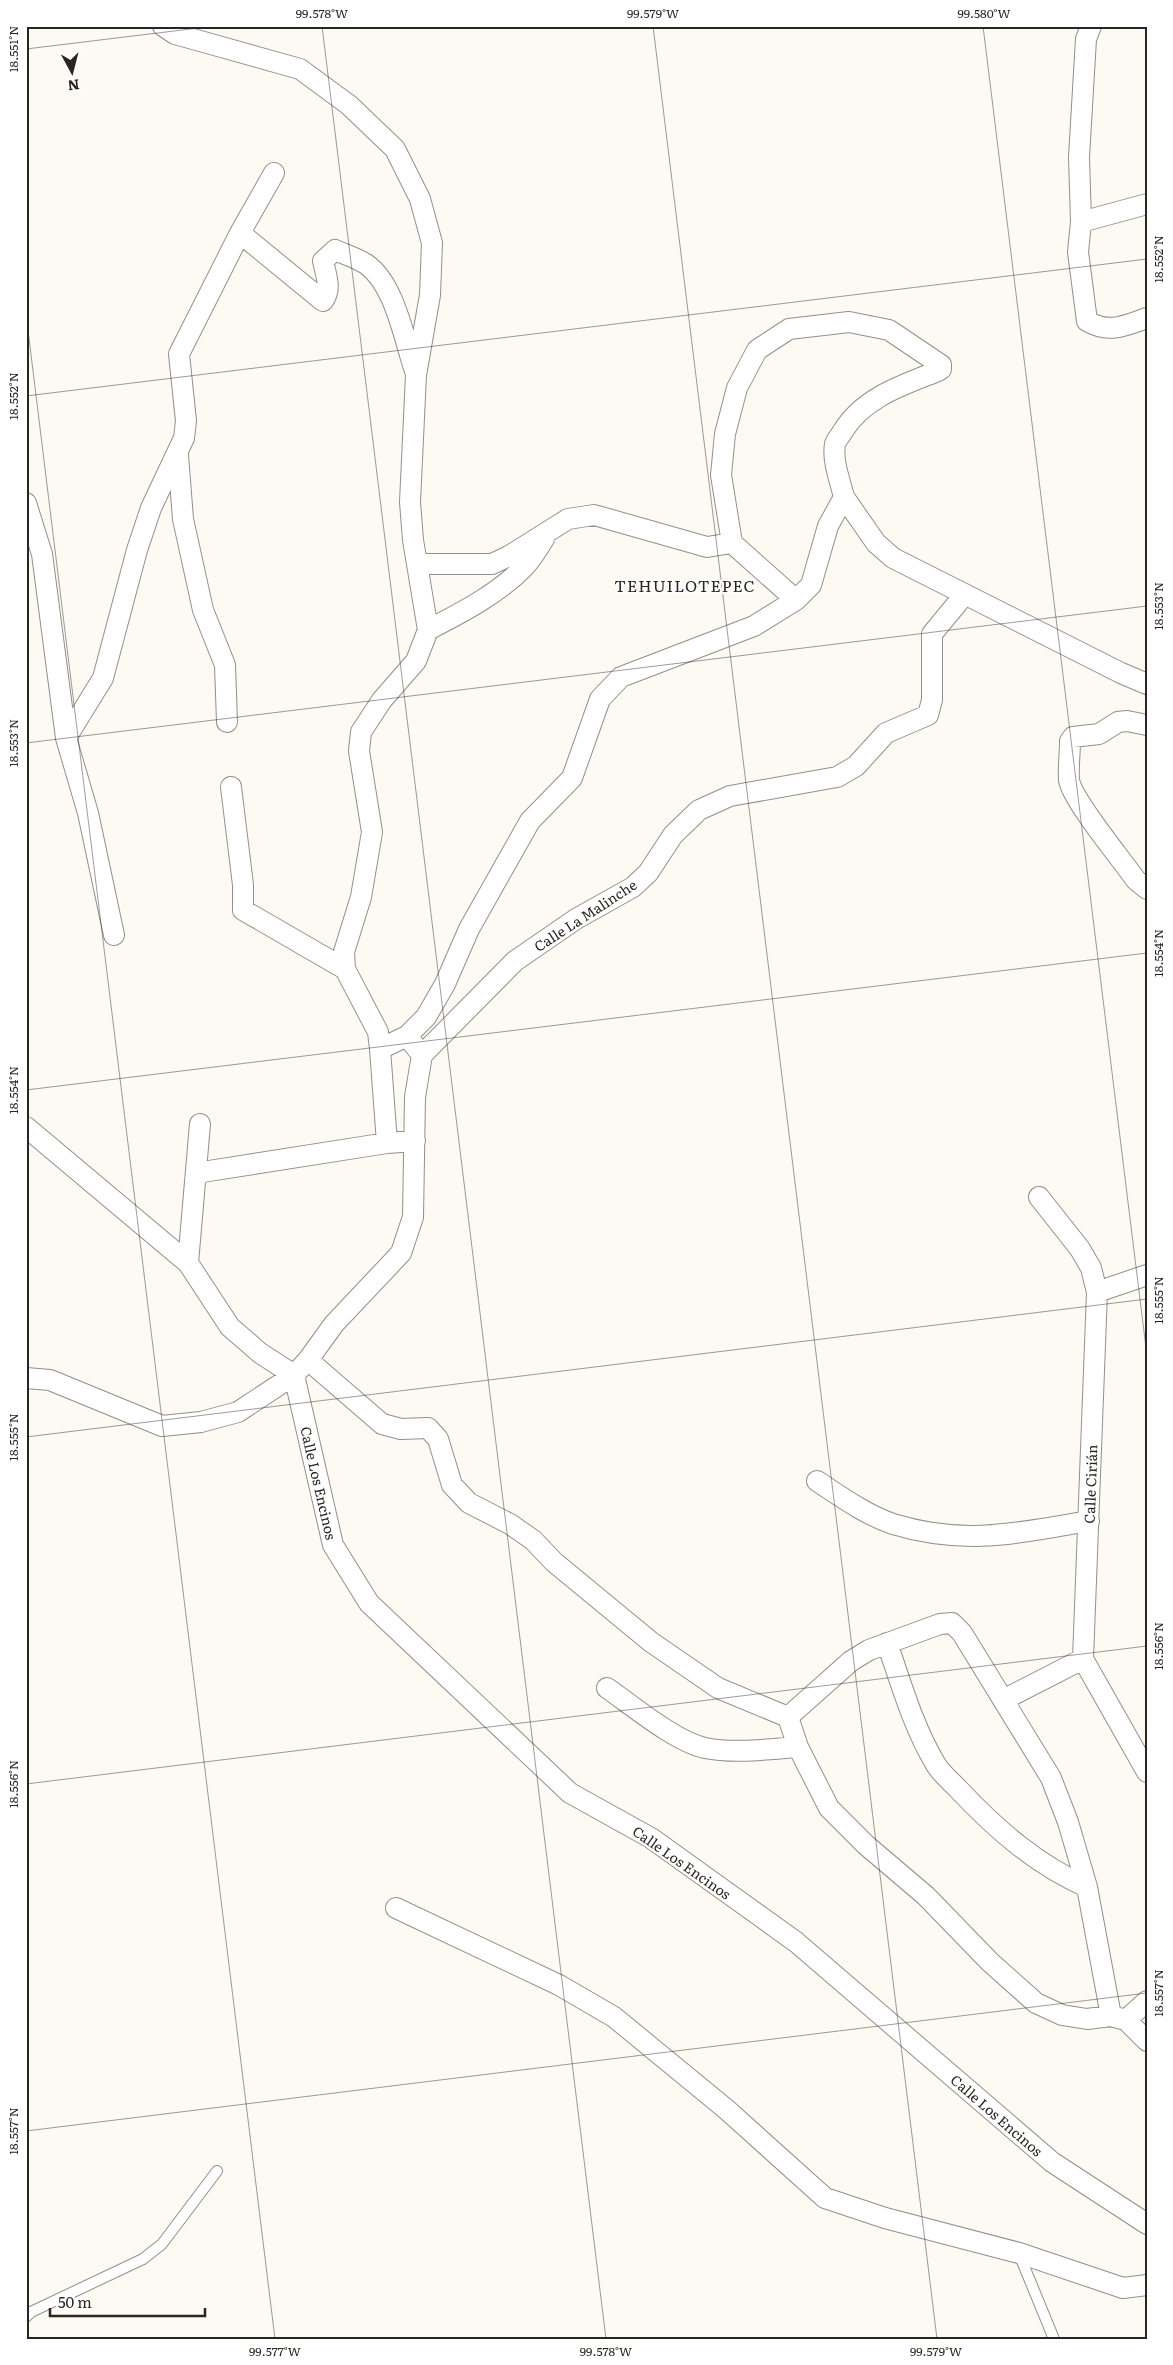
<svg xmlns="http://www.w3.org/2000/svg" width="1173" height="2365" font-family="Literata,serif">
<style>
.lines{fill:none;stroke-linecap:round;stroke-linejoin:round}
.lane-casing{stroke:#93908b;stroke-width:12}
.street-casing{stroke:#93908b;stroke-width:22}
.lane{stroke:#fff;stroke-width:10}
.street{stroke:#fff;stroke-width:20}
.ticks{fill:none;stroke:#272623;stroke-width:1;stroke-opacity:0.45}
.labels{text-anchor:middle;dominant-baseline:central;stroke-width:4;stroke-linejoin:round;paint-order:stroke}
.street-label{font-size:14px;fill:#272623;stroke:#fff}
.quarter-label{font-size:16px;letter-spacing:1px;fill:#272623;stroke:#fff}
.neatline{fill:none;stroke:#272623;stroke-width:2}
.ticks-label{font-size:12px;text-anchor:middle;fill:#272623}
</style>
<rect width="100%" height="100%" fill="#fdf9f3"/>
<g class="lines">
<!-- lane casing -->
<g class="lane-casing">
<path id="lane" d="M1019,2254L1054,2339
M26,2317L31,2312L143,2259L162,2244L217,2171"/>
</g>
<!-- street casing -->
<g class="street-casing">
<path id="street" d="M1091,26L1086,39L1079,157L1081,222L1078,252L1087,321C1109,334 1124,326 1147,318
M1081,222L1147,204
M240,233L323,301C332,289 326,275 323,261L335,250C344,254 357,258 366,264C395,284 404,339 415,371
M178,455L183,519L203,610L225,665L227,722
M844,497L876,543L893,558L1121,673L1147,684
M26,503L42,554L66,738L88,813L114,935
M418,564H492L509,556L568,519L594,515L707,547L732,543L796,600
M428,630C461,613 498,594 524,567C532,559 538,548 544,539
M1147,725L1127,721L1118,722L1099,734L1073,737L1070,741C1070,754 1068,768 1069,780C1072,800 1122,860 1136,880L1147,889
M66,738L103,678L137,550L151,508L184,438L186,421L179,354L240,233L274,173
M231,787L243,885V910L345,969
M407,1036L426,1017L445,984L469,929L530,821L572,778L600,699L621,677L754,626L796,600L811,585L828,526L844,497C840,481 832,460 835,444C836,440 841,435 843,431C864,397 903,385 938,371L941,369V365L889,330L849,322L789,329L757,350L737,388L725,434L721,475L732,543
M380,1049L387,1143
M422,1055L515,961L576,919L633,887L648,873L673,835L699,810L730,796L837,777L856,766L886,733L928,715L932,700V634L965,594
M26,1127L188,1263L230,1327L260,1353L294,1375
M196,1173L387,1143L415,1141
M1039,1197L1080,1249L1091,1268L1097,1292L1083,1659L1147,1772
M188,1263L200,1124
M1097,1292L1147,1275
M308,1360L382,1424L401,1429L428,1428L438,1439L452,1485L469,1503L510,1524L533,1540L554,1562L651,1642L718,1688L788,1717L798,1747L829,1808L866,1845L926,1896L990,1962L1036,2003L1062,2015L1087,2019L1111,2016L1126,2020L1147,2001
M294,1375L333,1545L369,1603L570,1793L651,1838L796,1942L1052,2162L1147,2224
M26,1378L50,1380L162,1426L201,1422L238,1412L294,1375L308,1360L334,1324L401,1253L413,1217L415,1097L422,1055L407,1036L380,1049L378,1032L345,969L344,952L361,897L372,832L359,751L361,732L382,700L416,661L428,630L413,540L410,502L416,375L430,295L432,243L420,199L395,149L349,105L300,69L175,34L163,26
M817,1481C840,1496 866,1515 893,1524C965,1546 1017,1533 1089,1521
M887,1643C901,1683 913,1726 935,1763C940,1773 952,1782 960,1791C997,1830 1037,1865 1087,1887
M607,1688C633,1706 676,1742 705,1748C735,1754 768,1749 798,1747
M1003,1700L1083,1659
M788,1717L851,1661L869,1650L940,1624L952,1623L962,1633L1051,1778L1068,1822L1087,1887L1111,2016
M396,1908L559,1985L614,2017L726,2109L825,2198L885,2218L1019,2253L1123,2288L1147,2285
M1126,2020L1147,2041"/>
</g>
<!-- lane -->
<use href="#lane" class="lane"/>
<!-- street -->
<use href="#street" class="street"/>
</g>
<!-- ticks -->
<path class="ticks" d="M322,26L606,2339M653,26L937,2339M983,26L1147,1356M26,49L215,26M26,314L275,2339M26,396L1147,259M26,743L1147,606M26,1090L1147,953M26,1437L1147,1299M26,1784L1147,1646M26,2131L1147,1993"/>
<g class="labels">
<!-- street labels -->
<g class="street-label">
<text transform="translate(585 915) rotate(-33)">Calle La Malinche</text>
<text transform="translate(319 1483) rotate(77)">Calle Los Encinos</text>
<text transform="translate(1090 1484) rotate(-88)">Calle Cirián</text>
<text transform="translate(682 1862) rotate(35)">Calle Los Encinos</text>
<text transform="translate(997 2115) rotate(41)">Calle Los Encinos</text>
</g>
<!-- quarter labels -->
<g class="quarter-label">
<text x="685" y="585">TEHUILOTEPEC</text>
</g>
</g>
<!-- border -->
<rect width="1173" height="2365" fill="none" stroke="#ffffff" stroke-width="55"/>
<!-- north arrow -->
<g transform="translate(72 72) rotate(173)" stroke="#ffffff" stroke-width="4" paint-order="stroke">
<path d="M0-4L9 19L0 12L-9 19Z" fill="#272623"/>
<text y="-8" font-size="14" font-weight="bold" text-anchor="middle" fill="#272623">N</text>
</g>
<!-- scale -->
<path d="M50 2308v8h155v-8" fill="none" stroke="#272623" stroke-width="2.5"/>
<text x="58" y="2308" font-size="15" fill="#272623" stroke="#ffffff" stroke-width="4" paint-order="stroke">50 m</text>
<rect x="28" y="28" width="1118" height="2310" class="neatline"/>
<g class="ticks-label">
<text x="322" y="18">99.578°W</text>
<text x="653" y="18">99.579°W</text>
<text x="984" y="18">99.580°W</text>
<text transform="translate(14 49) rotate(-90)" y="4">18.551°N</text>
<text transform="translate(1159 259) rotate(-90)" y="4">18.552°N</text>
<text transform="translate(14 396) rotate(-90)" y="4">18.552°N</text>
<text transform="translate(1159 606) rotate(-90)" y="4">18.553°N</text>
<text transform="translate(14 743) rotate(-90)" y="4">18.553°N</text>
<text transform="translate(1159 953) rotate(-90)" y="4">18.554°N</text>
<text transform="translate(14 1090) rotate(-90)" y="4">18.554°N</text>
<text transform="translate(1159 1300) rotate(-90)" y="4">18.555°N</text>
<text transform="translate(14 1437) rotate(-90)" y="4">18.555°N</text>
<text transform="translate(1159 1646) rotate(-90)" y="4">18.556°N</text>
<text transform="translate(14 1784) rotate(-90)" y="4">18.556°N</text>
<text transform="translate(1159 1993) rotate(-90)" y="4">18.557°N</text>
<text transform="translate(14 2131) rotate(-90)" y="4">18.557°N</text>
<text x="275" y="2356">99.577°W</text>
<text x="606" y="2356">99.578°W</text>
<text x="936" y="2356">99.579°W</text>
</g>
</svg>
